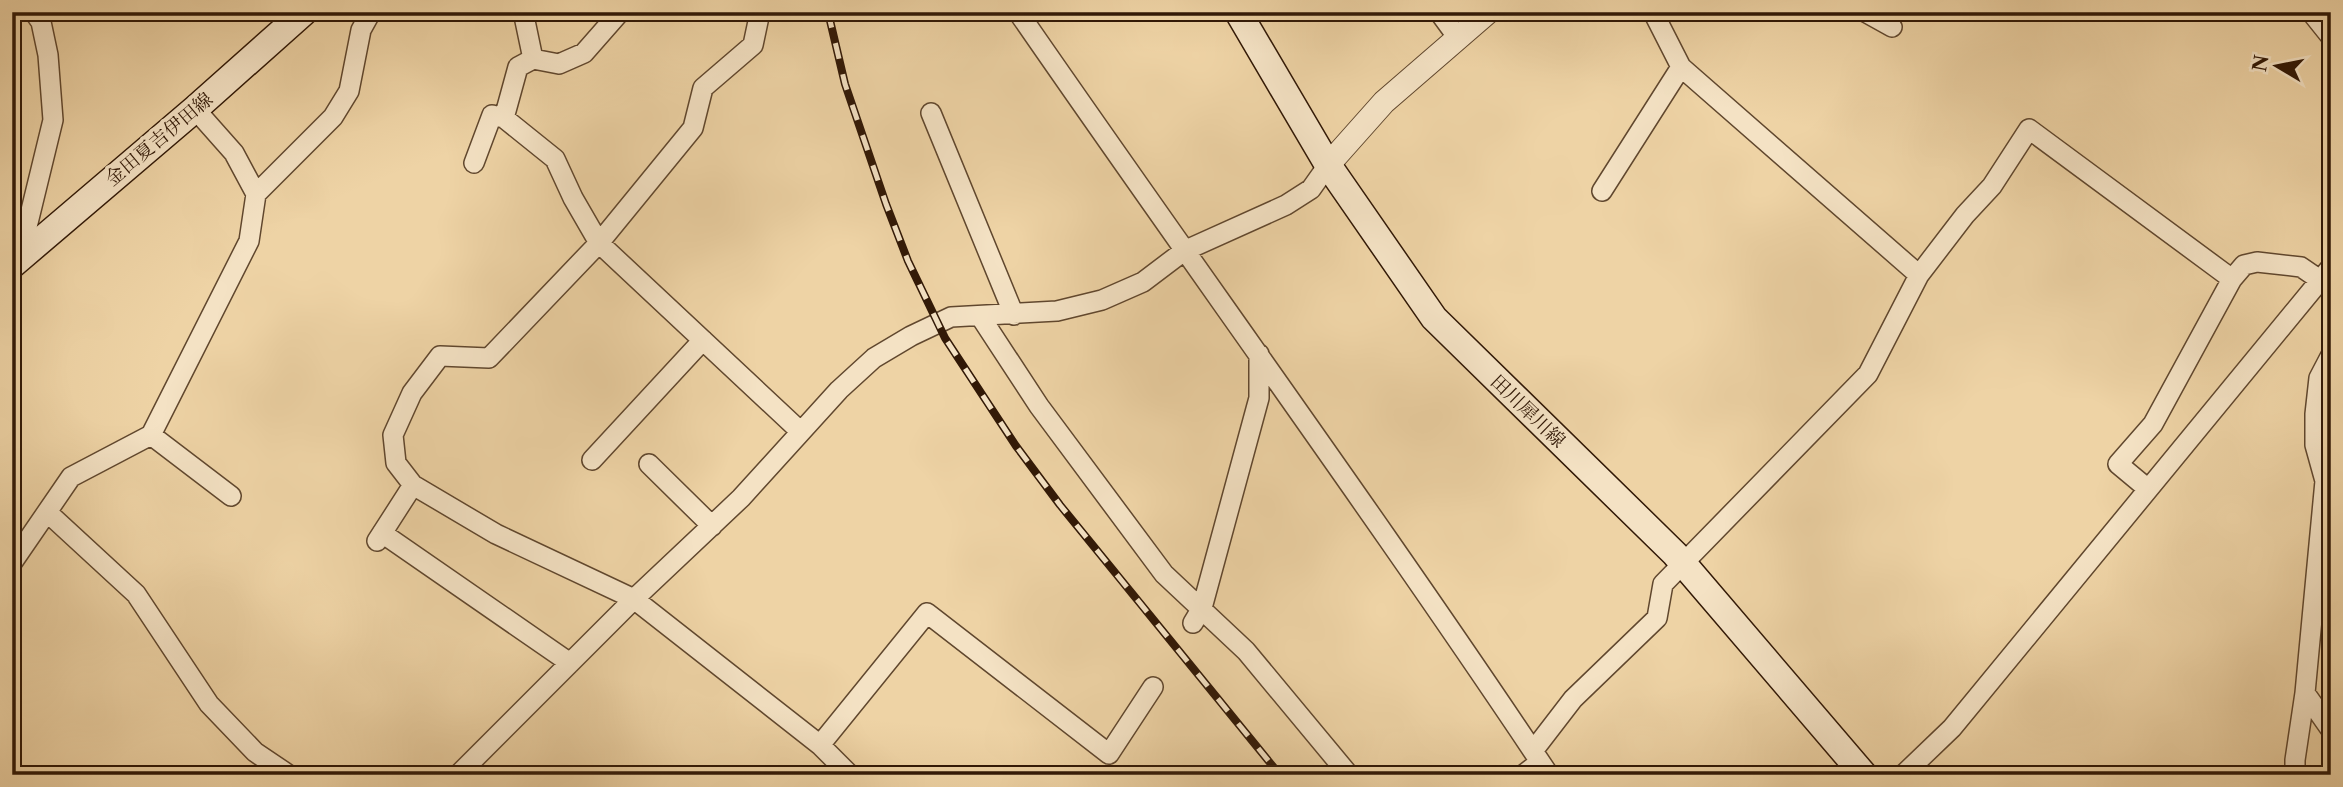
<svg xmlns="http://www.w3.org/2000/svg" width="2343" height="787" font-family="'Libre Caslon Text','Noto Serif JP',serif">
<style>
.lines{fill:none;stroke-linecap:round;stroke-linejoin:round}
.minor-casing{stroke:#60472e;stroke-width:22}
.tertiary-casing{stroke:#60472e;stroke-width:25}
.secondary-casing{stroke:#311806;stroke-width:29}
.minor{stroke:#f4e2c4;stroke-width:19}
.tertiary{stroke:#f4e2c4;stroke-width:23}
.secondary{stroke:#f4e2c4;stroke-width:26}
.rail-casing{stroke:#311806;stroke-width:8}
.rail{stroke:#f4e2c4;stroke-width:5;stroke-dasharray:16;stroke-linecap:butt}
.labels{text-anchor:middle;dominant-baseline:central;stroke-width:7;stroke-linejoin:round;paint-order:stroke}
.street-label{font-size:19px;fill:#311806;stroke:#f4e2c4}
</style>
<rect width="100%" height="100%" fill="#eed3a5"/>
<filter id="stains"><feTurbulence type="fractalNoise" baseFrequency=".00286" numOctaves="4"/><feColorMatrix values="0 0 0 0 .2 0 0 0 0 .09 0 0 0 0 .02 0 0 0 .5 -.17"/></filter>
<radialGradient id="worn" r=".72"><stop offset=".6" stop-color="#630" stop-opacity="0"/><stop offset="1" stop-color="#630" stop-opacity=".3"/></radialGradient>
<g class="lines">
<!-- minor casing -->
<g class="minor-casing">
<path id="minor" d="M526,12L524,16L533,59
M620,12L584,53L559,64L533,59L518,67L504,118L555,159L573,198L599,243L489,358L440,356L412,393L393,435L396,463L413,485L496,534L634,599L820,745L850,775
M760,12L753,45L703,88L693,128L599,243L801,432
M1018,12C1194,267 1377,517 1549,775
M1439,12L1458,38
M1653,12L1681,67L1919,275
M1865,12L1892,27
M2311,12L2331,37
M195,109L234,153L256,194
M931,113L1014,315
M474,163L492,115L504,118
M1602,191L1681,67
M28,250L26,231L53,120L48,55L41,22L34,12
M980,316L1039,406L1164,574L1246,651L1349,775
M151,435L231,496
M592,460L703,340
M649,464L712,526
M2148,489L2118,464L2153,424L2232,279L2244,265L2257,262L2301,267L2320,280
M47,512L136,594L209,704L255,752L289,775
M382,533L570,663
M377,541L413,485
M12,563L71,477L151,435L249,241L256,194L333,117L349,91L361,30L371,12
M1193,623L1202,608L1259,398V354
M2305,693L2331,730
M820,745L927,613L1109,754L1153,687
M1533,751L1573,699L1657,618L1663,584L1868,374L1919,275L1965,215L1992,186L2029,129L2232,279
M458,775L634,599L741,498L839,390L874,358L911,336L951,317L1057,311L1102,300L1143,282L1184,251L1286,205L1311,189L1328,165
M1523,775L1540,762
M1903,775L1952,728L2331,267
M2295,775V760L2305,693L2325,481L2315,445V414L2319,378L2331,355"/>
</g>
<!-- tertiary casing -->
<g class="tertiary-casing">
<path id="tertiary" d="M1328,165L1384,102L1488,12"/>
</g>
<!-- secondary casing -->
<g class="secondary-casing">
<path id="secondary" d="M1238,12L1328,165L1434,318L1675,554L1864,775
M12,265L195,109L304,12"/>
</g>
<!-- minor -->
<use href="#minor" class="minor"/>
<!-- tertiary -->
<use href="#tertiary" class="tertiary"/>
<!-- secondary -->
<use href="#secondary" class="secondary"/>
<!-- rail casing -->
<g class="rail-casing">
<path id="rail" d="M828,12L845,84L886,204L908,261L945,338L1016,446L1060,505L1280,775"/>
</g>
<!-- rail -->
<use href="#rail" class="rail"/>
</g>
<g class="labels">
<!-- street labels -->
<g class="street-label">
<text transform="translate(159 139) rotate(-40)">金田夏吉伊田線</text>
<text transform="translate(1528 411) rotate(44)">田川犀川線</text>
</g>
</g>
<!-- margin -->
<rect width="2343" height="787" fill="none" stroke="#eed3a5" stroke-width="42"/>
<rect x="14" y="14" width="2315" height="759" fill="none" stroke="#311806" stroke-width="3.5"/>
<rect x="21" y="21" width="2301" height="745" fill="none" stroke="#311806" stroke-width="2"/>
<!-- north arrow -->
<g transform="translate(2277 66) rotate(280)" stroke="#f4e2c4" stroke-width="5" paint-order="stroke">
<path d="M0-5L12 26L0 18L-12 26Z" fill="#311806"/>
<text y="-10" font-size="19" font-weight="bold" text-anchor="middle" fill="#311806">N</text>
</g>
<rect width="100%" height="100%" filter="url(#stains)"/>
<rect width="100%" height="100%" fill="url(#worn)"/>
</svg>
